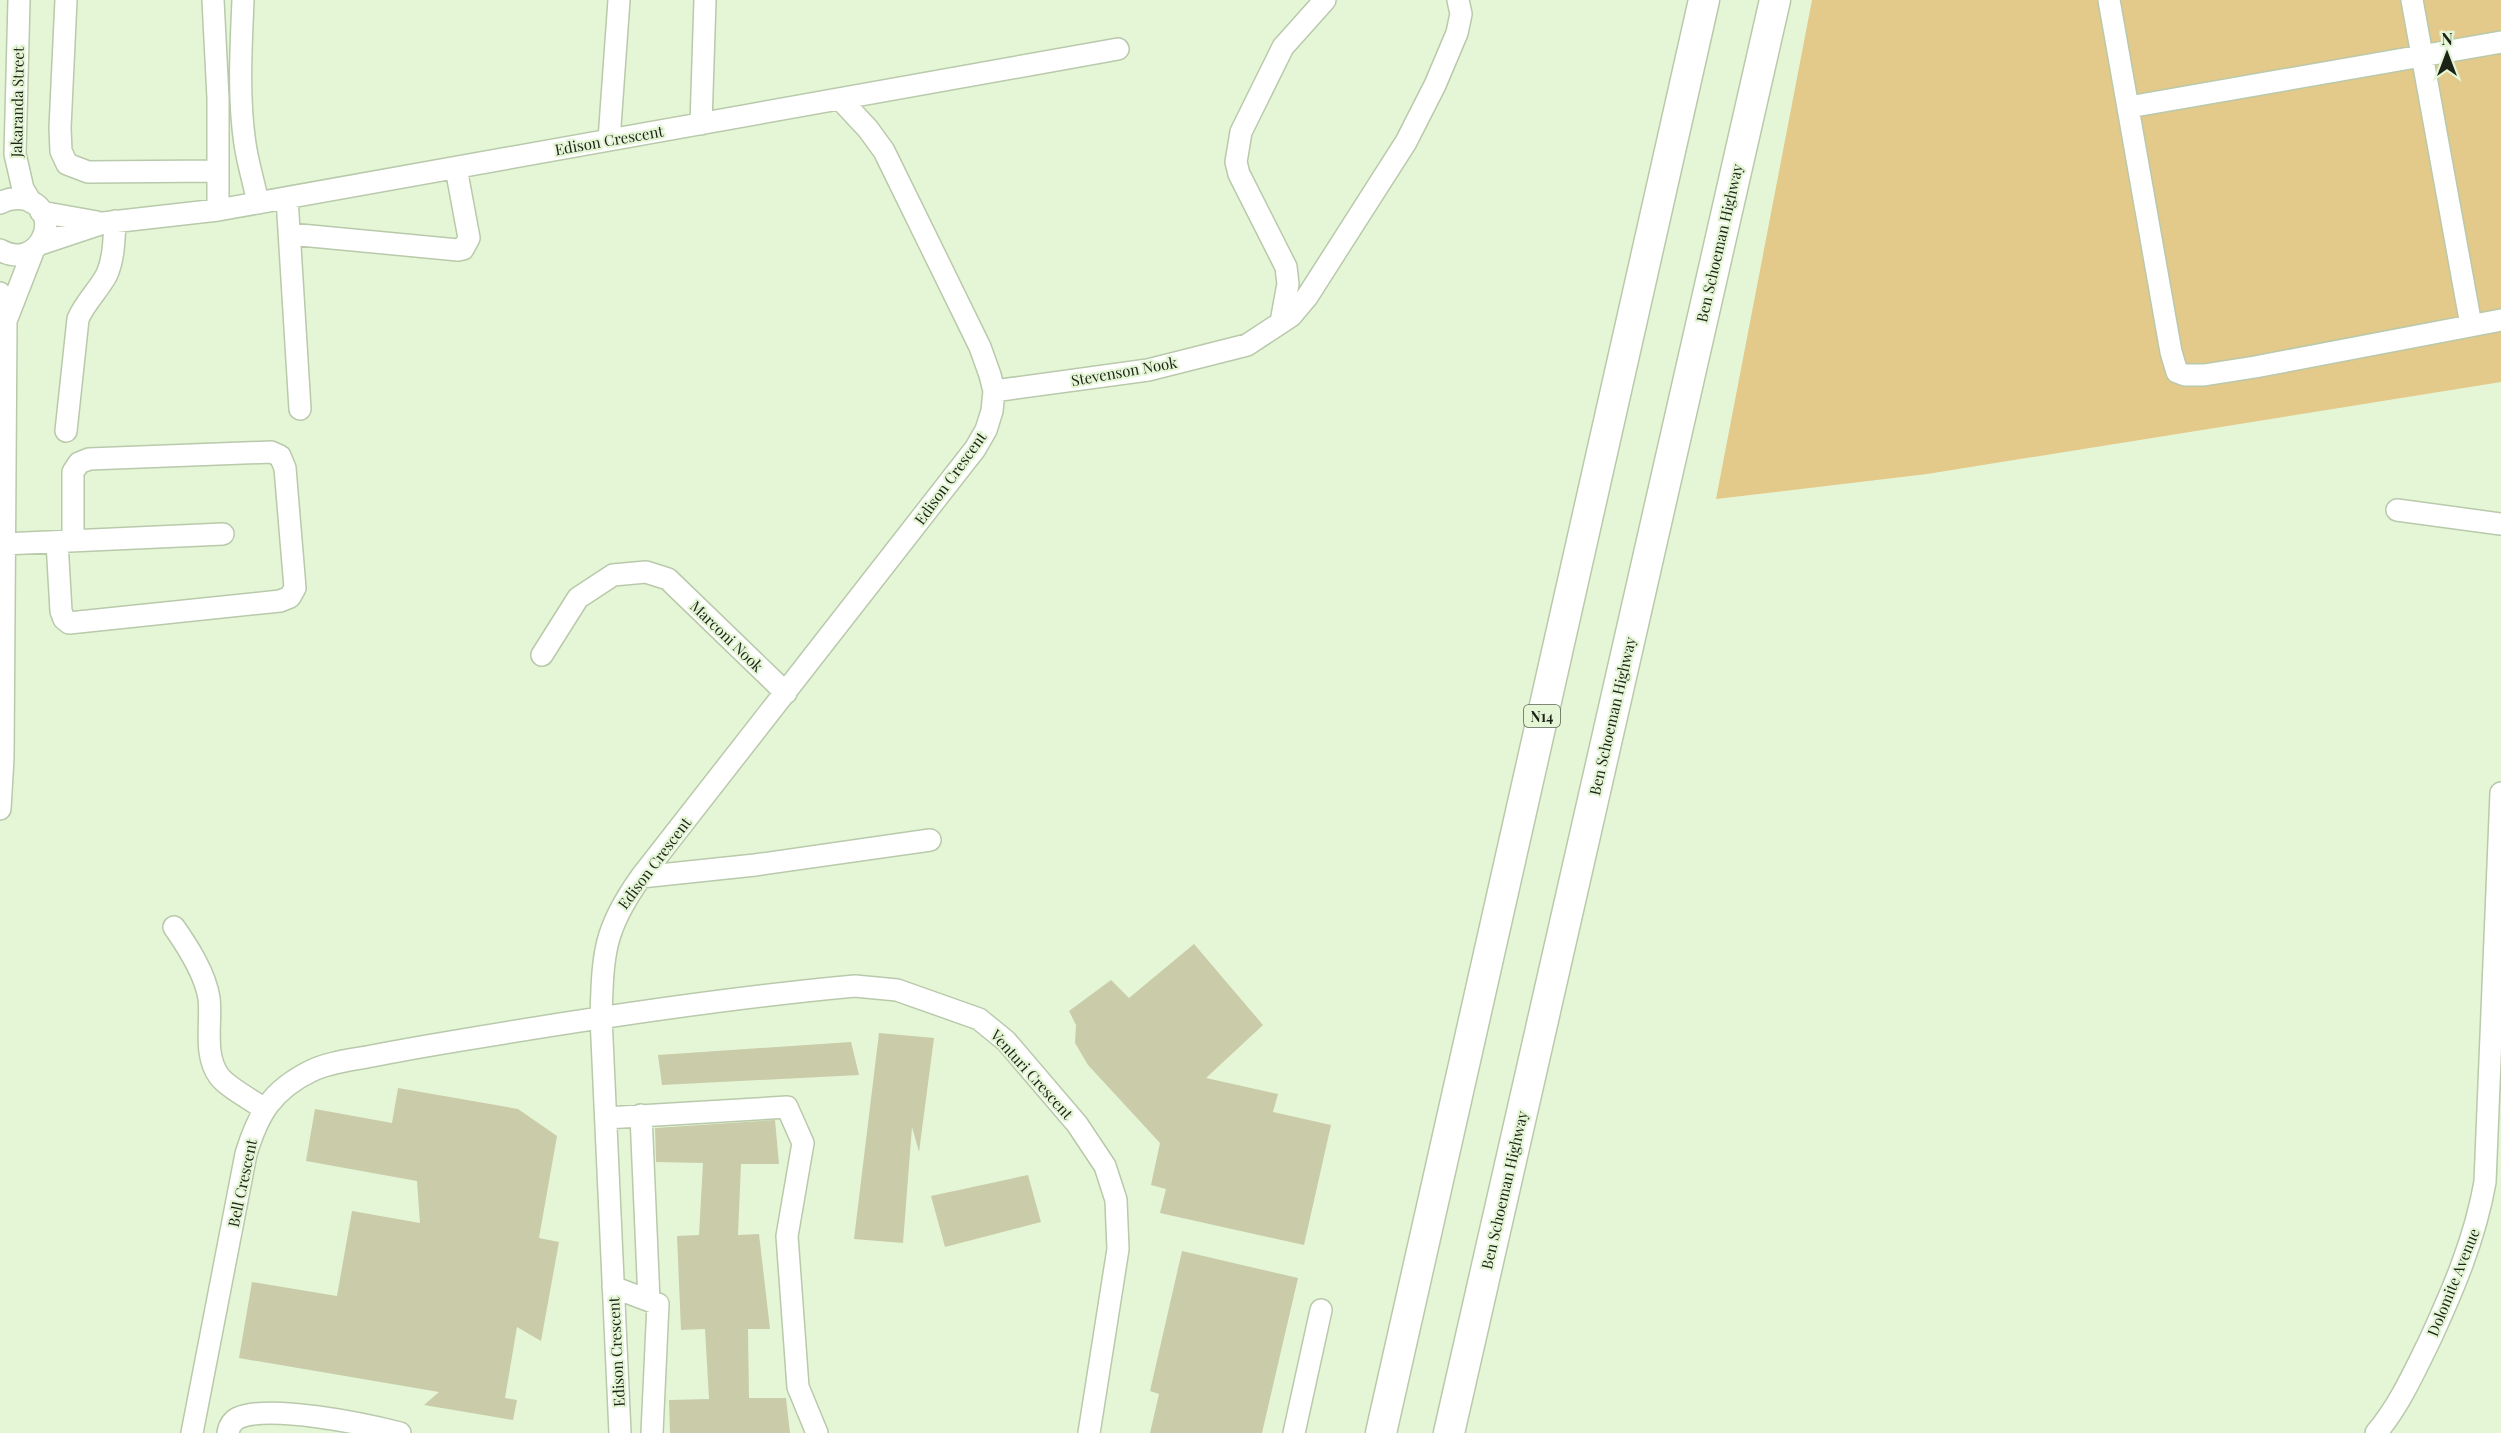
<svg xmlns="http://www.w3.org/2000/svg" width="2501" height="1433" font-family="'Playfair Display',serif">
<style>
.green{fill:#e3c98a}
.building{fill:#c9cba9}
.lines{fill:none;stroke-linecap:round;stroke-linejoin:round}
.minor-casing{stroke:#b9c9ab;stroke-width:24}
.highway-casing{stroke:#b9c9ab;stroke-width:33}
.minor{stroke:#fff;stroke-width:21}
.highway{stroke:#fff;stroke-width:30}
.labels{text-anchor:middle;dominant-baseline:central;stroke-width:4.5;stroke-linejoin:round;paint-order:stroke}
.shield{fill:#e5f6d7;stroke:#586250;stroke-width:1.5}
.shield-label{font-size:14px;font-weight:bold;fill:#1c2216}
.street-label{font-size:15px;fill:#1c2216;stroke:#e5f6d7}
</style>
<rect width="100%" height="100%" fill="#e5f6d7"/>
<!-- green -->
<path class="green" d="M1812,0H2501V382L1927,474L1716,499Z"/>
<!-- building -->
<path class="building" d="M1194,944L1263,1025L1206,1078L1278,1094L1273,1112L1331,1125L1304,1245L1160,1213L1166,1189L1151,1185L1160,1143L1088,1065L1075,1043L1076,1025L1069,1011L1111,980L1129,998Z
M879,1033L934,1038L919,1152L912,1127L903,1243L854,1239Z
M851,1042L859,1075L662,1085L658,1055Z
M398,1088L518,1109L557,1136L539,1238L559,1242L541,1341L517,1327L505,1398L517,1400L513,1420L424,1405L439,1392L239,1358L252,1282L337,1296L352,1211L420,1223L417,1181L306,1161L315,1109L392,1123Z
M775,1120L779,1164H741L738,1235L759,1234L770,1329H748L749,1398H786L790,1433H670L669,1400L709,1399L705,1329L681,1330L677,1236L699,1235L703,1163L656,1162L655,1128Z
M1028,1175L1041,1222L945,1247L931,1196Z
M1182,1251L1298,1278L1262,1433H1150L1159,1394L1150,1391Z"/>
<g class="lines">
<!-- minor casing -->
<g class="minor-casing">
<path id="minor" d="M19,0L15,154L23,189L31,202
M66,0L60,128L61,151L67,164L88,172L217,171
M213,0L218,98V210
M243,0C241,48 238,97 245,144C248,164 254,183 258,203
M2109,0L2171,352L2177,372L2185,375H2204L2255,367L2501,320
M2412,0L2471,325
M2129,107L2501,42
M701,124L705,0
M609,140L619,0
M287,198L300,409
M0,203C9,198 18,197 28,200C65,215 38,272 0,250
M41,212L97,222
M290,234L458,250L463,249L469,238L456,168
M40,244L103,223L218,210L1118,49
M0,293L6,322L3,758L0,809
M6,321L34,249
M1281,322L1288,284L1286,267L1239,174L1236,162L1241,132L1283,47L1325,0
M994,391L1148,370L1247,345L1291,316L1307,297L1406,142L1435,85L1457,33L1461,14L1458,0
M66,431L78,319C85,302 99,290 107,274C114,258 114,239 115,221
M2397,510L2501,524
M57,542L61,611L64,619L69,623L280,601L290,597L295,588L285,468L280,456L271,452L89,459L79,463L73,472V541
M4,544L223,534
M542,655L578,598L613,575L646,572L668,579L786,693
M641,877L755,865L930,840
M174,927C188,947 205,973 209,998C212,1022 203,1054 219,1076C227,1087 252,1100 264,1109
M641,1115L649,1300
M606,1118L787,1107L803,1143L787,1236L798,1387L817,1433
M613,1287L658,1304L652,1433
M192,1433L246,1154C258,1114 272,1090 311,1071C329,1062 352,1060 372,1056C402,1050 432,1045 462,1040C593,1018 724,998 855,986L897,990L979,1019L1006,1041L1077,1124L1105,1166L1116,1200L1118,1249L1089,1433
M228,1433C229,1427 232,1421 238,1418C270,1404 365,1424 400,1433
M620,1433L601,1017C603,954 603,930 641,877L975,449L986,430L992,411L994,391L990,375L980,347L884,151L868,129L841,100
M1294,1433L1321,1310
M2376,1433C2399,1406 2413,1374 2429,1342C2453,1290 2475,1239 2485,1182L2501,793"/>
</g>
<!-- highway casing -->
<g class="highway-casing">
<path id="highway" d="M1381,1433L1704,0
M1449,1433L1775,0"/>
</g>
<!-- minor -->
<use href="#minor" class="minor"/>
<!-- highway -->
<use href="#highway" class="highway"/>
</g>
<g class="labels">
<!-- shield labels -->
<rect class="shield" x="1524" y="705" width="36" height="22" rx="4.5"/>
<g class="shield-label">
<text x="1542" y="716">N14</text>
</g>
<!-- street labels -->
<g class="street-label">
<text transform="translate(17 102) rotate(-89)">Jakaranda Street</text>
<text transform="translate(609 140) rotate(-10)">Edison Crescent</text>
<text transform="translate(1719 243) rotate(-77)">Ben Schoeman Highway</text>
<text transform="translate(1124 371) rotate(-10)">Stevenson Nook</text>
<text transform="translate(950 478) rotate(-54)">Edison Crescent</text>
<text transform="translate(727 636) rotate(44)">Marconi Nook</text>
<text transform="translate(1612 716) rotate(-77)">Ben Schoeman Highway</text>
<text transform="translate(654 863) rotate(-53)">Edison Crescent</text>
<text transform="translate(1032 1074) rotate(48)">Venturi Crescent</text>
<text transform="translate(242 1183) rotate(-78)">Bell Crescent</text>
<text transform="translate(1504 1190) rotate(-77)">Ben Schoeman Highway</text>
<text transform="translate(2453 1282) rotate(-68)">Dolomite Avenue</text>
<text transform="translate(616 1352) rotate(-93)">Edison Crescent</text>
</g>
</g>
<!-- north arrow -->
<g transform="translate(2447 54)" stroke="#e5f6d7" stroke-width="4.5" paint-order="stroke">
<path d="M0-4.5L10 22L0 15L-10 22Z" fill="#1c2216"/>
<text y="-9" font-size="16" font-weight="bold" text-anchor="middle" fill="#1c2216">N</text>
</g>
</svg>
